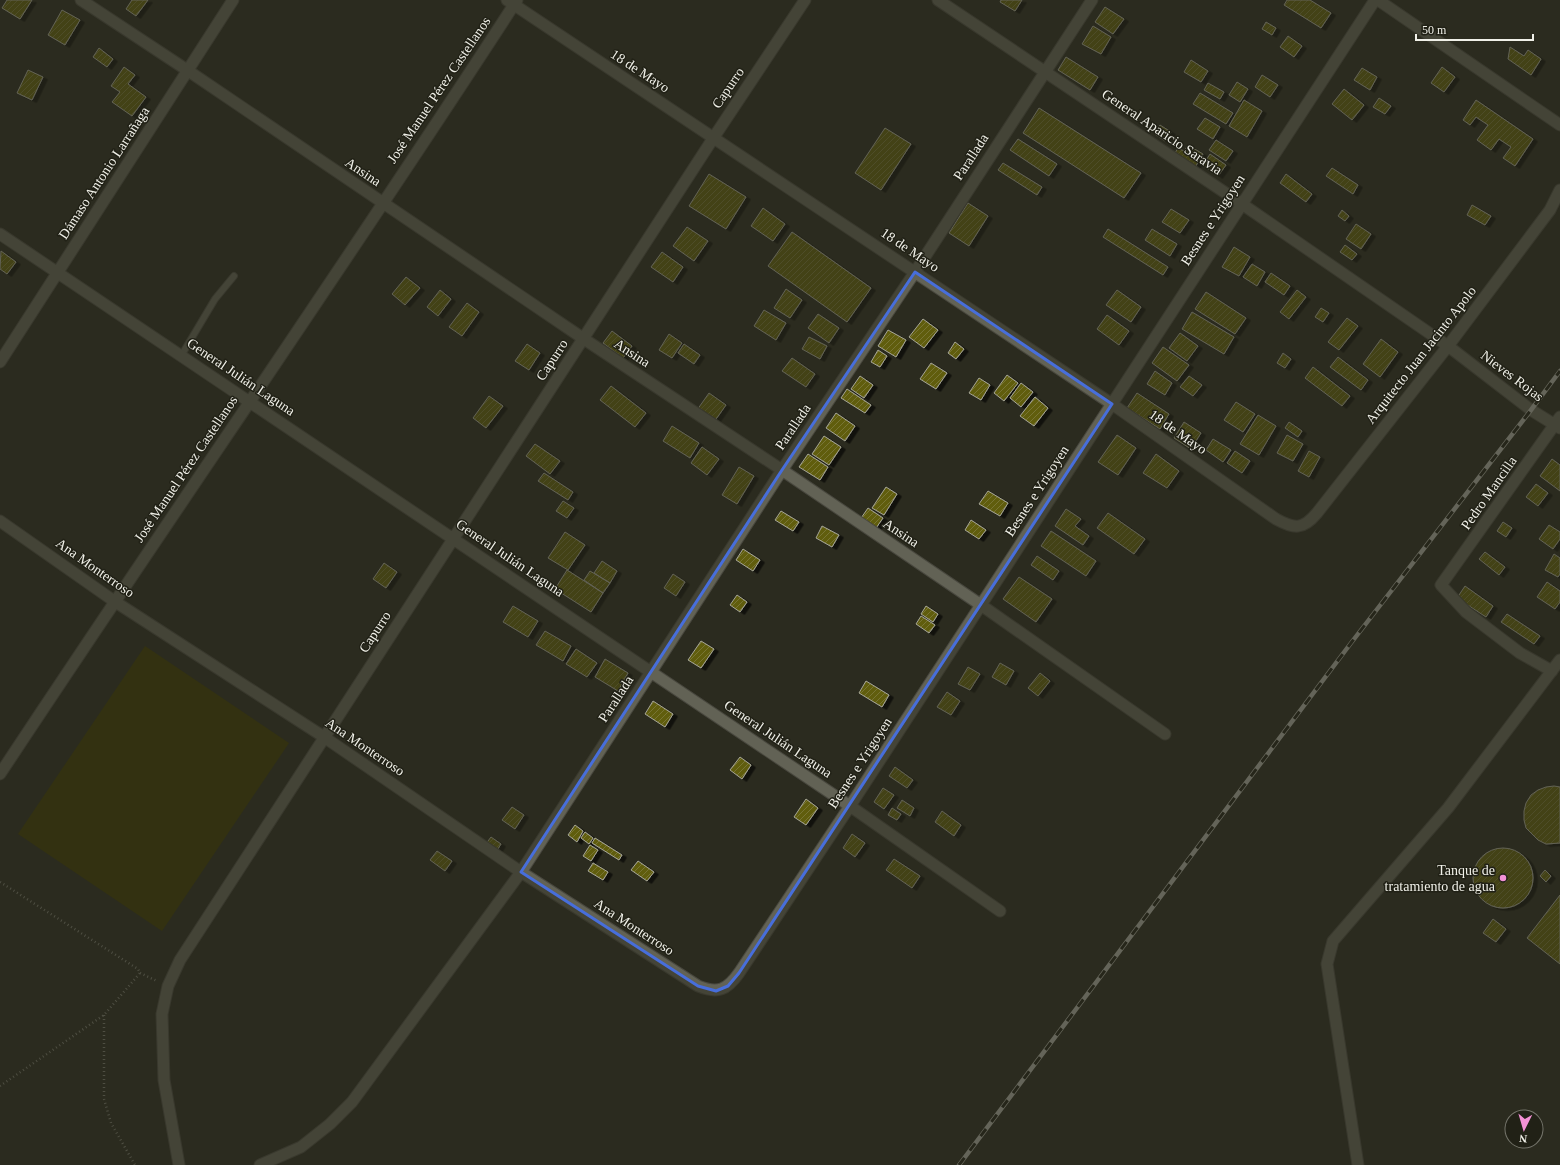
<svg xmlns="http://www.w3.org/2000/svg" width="1560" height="1165" font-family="Georgia,serif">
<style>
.park{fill:#3c3900}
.building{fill:url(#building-hatch);stroke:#a5a596;filter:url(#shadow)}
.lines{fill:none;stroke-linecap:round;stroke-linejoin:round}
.service-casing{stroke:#49483f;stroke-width:8}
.minor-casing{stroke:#49483f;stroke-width:13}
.path{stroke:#78786e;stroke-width:2.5;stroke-dasharray:1 3;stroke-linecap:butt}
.service{stroke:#626255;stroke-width:6}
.minor{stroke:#626255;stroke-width:11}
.rail-casing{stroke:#a9a99f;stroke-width:4.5}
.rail{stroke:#212116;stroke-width:3;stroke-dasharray:9;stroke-linecap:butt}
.marked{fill:none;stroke:#476edb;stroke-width:3;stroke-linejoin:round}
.poi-dot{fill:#f391d5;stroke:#212116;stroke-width:1.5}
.labels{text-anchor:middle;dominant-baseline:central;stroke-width:3;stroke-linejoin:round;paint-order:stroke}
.street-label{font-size:14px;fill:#f0f0e8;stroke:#212116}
.poi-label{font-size:14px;fill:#f0f0e8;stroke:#212116;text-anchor:end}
</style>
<defs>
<pattern id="building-hatch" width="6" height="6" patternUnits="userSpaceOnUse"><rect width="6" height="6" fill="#615d11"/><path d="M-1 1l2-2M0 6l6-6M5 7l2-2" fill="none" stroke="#787534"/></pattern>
<filter id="shadow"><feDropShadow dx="4.5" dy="2.5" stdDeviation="0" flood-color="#0009"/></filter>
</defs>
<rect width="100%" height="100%" fill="#2b2b1f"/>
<!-- park -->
<path class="park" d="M145,646L289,743L162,931L18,834Z"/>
<!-- building -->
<path class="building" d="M7,0H32L20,19L2,8Z
M132,0H148L136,16L126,9Z
M1001,0H1022L1015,11L1000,2Z
M1287,0H1310L1331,13L1321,28L1284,5Z
M1105,7L1124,19L1113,34L1095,22Z
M62,10L80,20L65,45L48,35Z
M1266,22L1276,28L1272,35L1262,29Z
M1093,26L1111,37L1101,54L1082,44Z
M1288,36L1302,46L1294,57L1280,47Z
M1510,47L1524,56L1528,50L1541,59L1531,75L1508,59Z
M99,48L113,59L107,67L93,57Z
M1066,57L1098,77L1090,90L1058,70Z
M1191,60L1208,71L1201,82L1184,72Z
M124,67L135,75L128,84L146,97L132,116L112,102L120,92L111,86Z
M1442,67L1455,77L1444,92L1431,83Z
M1362,68L1377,77L1370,90L1354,80Z
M28,70L43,77L32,100L17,93Z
M1262,75L1278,85L1270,97L1255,87Z
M1237,82L1248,89L1240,102L1229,95Z
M1208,83L1224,92L1220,99L1204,90Z
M1344,89L1364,105L1352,120L1332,104Z
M1200,93L1233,113L1226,124L1193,104Z
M1379,98L1391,106L1385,114L1373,107Z
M1244,100L1262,111L1247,137L1229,126Z
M1476,100L1533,139L1515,166L1503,158L1511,147L1499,139L1491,150L1477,140L1488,125L1476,117L1470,125L1463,120Z
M1039,108L1141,173L1124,198L1023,133Z
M1205,118L1220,127L1213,139L1197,129Z
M1160,125L1171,132L1165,141L1155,134Z
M885,128L911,144L881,190L855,173Z
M1018,139L1057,164L1049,176L1010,150Z
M1216,140L1233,151L1226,161L1209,150Z
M1188,145L1203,154L1194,169L1173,156L1178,148L1184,151Z
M1210,154L1226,165L1218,176L1203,165Z
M1003,163L1042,187L1037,195L998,170Z
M1332,168L1358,185L1353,194L1326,176Z
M709,174L746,197L726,229L689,206Z
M1286,174L1312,194L1306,202L1280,183Z
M968,203L988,216L969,246L949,233Z
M1472,205L1491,216L1485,225L1467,215Z
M763,208L785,224L773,241L751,226Z
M1171,209L1189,220L1180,233L1162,222Z
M1342,210L1349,216L1345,221L1338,216Z
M1356,224L1371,234L1361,249L1346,239Z
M687,227L708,241L694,261L673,246Z
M1108,229L1168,267L1163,275L1103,237Z
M1152,229L1177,244L1170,256L1145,240Z
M792,232L871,288L847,322L768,266Z
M1345,245L1357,254L1352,260L1340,252Z
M1234,247L1250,257L1239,276L1222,267Z
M1,251L16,262L7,274L0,269Z
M662,252L683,267L673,282L651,267Z
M1252,264L1265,272L1257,286L1243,277Z
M1271,273L1290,286L1284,295L1265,282Z
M406,277L420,288L405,305L392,294Z
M786,289L802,300L790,318L774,308Z
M440,290L451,299L438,316L427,307Z
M1117,290L1141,307L1131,322L1106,305Z
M1297,290L1306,297L1289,319L1280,312Z
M1206,292L1246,318L1235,334L1195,309Z
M467,303L479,312L462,336L449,327Z
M1321,308L1329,313L1323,322L1315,317Z
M764,310L786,323L776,340L754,326Z
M1192,312L1234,337L1224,354L1182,329Z
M818,314L839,328L829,343L808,328Z
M1107,315L1129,331L1119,345L1097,329Z
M1347,318L1358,326L1339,350L1328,342Z
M923,319L938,330L924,348L909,337Z
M888,330L906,340L896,357L878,346Z
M612,331L632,346L623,358L603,343Z
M1180,333L1198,346L1187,361L1169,348Z
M669,334L682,343L672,358L659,350Z
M809,337L827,346L820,359L802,349Z
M1381,339L1398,352L1380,377L1363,364Z
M955,342L964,349L956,359L948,353Z
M527,344L540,353L529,370L515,361Z
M684,344L700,355L694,364L678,353Z
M1163,347L1189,365L1177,381L1152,363Z
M878,350L887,356L880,367L871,362Z
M1283,353L1291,359L1285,368L1277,363Z
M1338,357L1368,380L1361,390L1330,367Z
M792,358L815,374L806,387L782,371Z
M931,363L947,373L936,389L920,379Z
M1313,367L1350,396L1342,406L1305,378Z
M1155,371L1172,383L1165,395L1147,384Z
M1007,375L1018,383L1004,401L994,393Z
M860,376L873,385L864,398L851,389Z
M1189,376L1202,385L1193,396L1180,387Z
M979,378L990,385L981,400L969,393Z
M1021,383L1033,392L1021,407L1010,398Z
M611,386L646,413L635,427L600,400Z
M847,389L871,405L865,413L841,398Z
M709,393L726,405L714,422L697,410Z
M1137,393L1169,414L1160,429L1127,408Z
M489,396L503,406L486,428L473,418Z
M1035,397L1048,408L1034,426L1020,416Z
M1236,402L1255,414L1243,432L1224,420Z
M836,413L855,426L845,441L826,428Z
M1258,415L1276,426L1259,455L1240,444Z
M1184,422L1201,433L1191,449L1174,438Z
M1289,422L1302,431L1298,437L1285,428Z
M672,426L699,443L690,458L663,441Z
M1117,435L1136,448L1118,475L1098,462Z
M1287,435L1303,444L1293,461L1277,453Z
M824,436L841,447L829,465L812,454Z
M1213,439L1231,450L1223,462L1206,450Z
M535,444L560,461L550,474L526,456Z
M702,447L719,459L707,475L691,463Z
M1235,451L1250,461L1242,473L1227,463Z
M1309,451L1320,457L1309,477L1298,471Z
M808,454L828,467L820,480L799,467Z
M1156,454L1179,471L1167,488L1143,473Z
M1552,459L1560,465V491L1540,476Z
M739,467L754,476L737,504L722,495Z
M544,473L573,492L568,500L538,481Z
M1536,484L1548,493L1538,506L1526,497Z
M886,487L897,494L884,515L872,508Z
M988,491L1008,503L1000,516L979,504Z
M563,501L574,508L567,518L556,511Z
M868,508L883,518L874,531L859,521Z
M1066,509L1081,519L1075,526L1089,536L1083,545L1055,526Z
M781,511L799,522L793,531L775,520Z
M1108,513L1145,539L1134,554L1097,528Z
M971,520L986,530L979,539L965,530Z
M1503,522L1512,528L1506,537L1497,531Z
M1549,525L1560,532V539L1553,549L1539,539Z
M822,526L839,535L832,547L816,538Z
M1051,531L1096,561L1086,576L1041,546Z
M565,532L585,545L568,570L548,558Z
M743,549L760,560L753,571L736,560Z
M1485,552L1505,567L1499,575L1479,559Z
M1554,554L1560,558V574L1558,577L1545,570Z
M1037,556L1059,571L1053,580L1031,565Z
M602,561L617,571L610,583L594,573Z
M384,563L397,572L386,588L373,579Z
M567,570L603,593L591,612L555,589Z
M590,571L610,583L603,593L584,580Z
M673,574L685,582L676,596L664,588Z
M1019,577L1052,599L1036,622L1003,599Z
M1547,582L1560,591V602L1555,609L1537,597Z
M1465,586L1493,606L1486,617L1457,598Z
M737,595L747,602L740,612L730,605Z
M513,606L538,621L528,637L503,622Z
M926,606L938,614L933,622L921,614Z
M1507,614L1540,636L1534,644L1501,622Z
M921,616L935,625L929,633L916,624Z
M545,631L571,646L563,661L536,645Z
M701,641L714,649L701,668L688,660Z
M576,649L597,663L587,677L566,664Z
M605,659L628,673L618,691L595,677Z
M1000,663L1014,671L1006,685L992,677Z
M968,667L980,674L970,690L958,684Z
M1040,673L1050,681L1038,696L1028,688Z
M866,681L889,695L882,707L859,693Z
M947,692L960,701L951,715L937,707Z
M653,701L673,714L665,727L645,714Z
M740,757L751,765L742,779L730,770Z
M895,767L913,780L907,788L889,776Z
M1554,786L1560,787V843L1546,844L1538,840L1526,828L1524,820V811L1526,803L1531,795L1538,790L1546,787Z
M883,788L894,795L884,809L874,802Z
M806,799L818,808L806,825L794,817Z
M902,800L914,808L910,816L897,808Z
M512,807L524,815L515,829L502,820Z
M892,808L901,814L897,820L888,815Z
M942,811L961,825L954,836L935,822Z
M575,825L583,831L577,842L568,835Z
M585,832L593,838L589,844L581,838Z
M852,834L865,843L855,857L843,848Z
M491,837L501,844L496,852L485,845Z
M595,838L622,855L619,860L592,843Z
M590,845L598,850L591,861L583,856Z
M1473 878a30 30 0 1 1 60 0a30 30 0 1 1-60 0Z
M437,851L452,861L445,871L430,860Z
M894,859L920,876L912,888L886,870Z
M638,861L654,872L647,881L631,870Z
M593,863L608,872L603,880L588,871Z
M1545,870L1551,876L1546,882L1540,876Z
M1560,895V964L1527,938Z
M1493,919L1506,929L1496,942L1483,933Z"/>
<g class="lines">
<!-- service casing -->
<g class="service-casing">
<path id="service" d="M181,356L215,299L234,276"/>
</g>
<!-- minor casing -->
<g class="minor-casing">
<path id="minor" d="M81,0L187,70L584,339L782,470L981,605L1165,734
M507,0L1112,404L1276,519C1294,529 1303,530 1317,513L1448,346L1550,210L1560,190
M938,0L1242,204L1448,346L1531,410L1560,428
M1378,0L1560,125
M0,234L850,806L1000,911
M0,362L233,0
M0,521L114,601L324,737L521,872L698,986C718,994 727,990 739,973L850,806L1375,0
M1552,671L1520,653L1466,612L1441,585L1560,417
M0,774C171,515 348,261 517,0
M179,1165L164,1080L162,1014L168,986L180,960L714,137L805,0
M260,1165L301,1147L330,1124L352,1102L521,872L782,470L915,272L1092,0
M1358,1165L1327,964L1333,941L1448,808L1560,660"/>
</g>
<!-- path -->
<path class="path" d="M0,882L138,969L140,973L104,1015L0,1086
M140,973L157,981
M104,1015V1099L111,1123L135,1165"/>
<!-- service -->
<use href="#service" class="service"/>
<!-- minor -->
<use href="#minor" class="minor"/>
<!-- rail casing -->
<g class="rail-casing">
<path id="rail" d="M959,1165L1351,643L1531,410L1560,371"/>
</g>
<!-- rail -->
<use href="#rail" class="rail"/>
</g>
<!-- marked area -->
<path d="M0 0H1560V1165H0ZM915,272L1112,404L739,973L728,986L716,991L698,986L521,872L782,470Z" fill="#2b2b1f" fill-opacity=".55" fill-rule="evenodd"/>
<path class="marked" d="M915,272L1112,404L739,973L728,986L716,991L698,986L521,872L782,470Z"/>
<!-- markers -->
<circle class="poi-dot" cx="1503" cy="878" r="4"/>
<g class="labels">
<!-- street labels -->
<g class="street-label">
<text transform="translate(640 71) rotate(33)">18 de Mayo</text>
<text transform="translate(728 88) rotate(-56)">Capurro</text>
<text transform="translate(439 90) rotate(-56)">José Manuel Pérez Castellanos</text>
<text transform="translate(1162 132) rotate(34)">General Aparicio Saravia</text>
<text transform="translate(971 157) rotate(-57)">Parallada</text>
<text transform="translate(363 172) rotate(34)">Ansina</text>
<text transform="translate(104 173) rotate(-57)">Dámaso Antonio Larrañaga</text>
<text transform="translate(1213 220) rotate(-57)">Besnes e Yrigoyen</text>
<text transform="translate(910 250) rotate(34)">18 de Mayo</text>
<text transform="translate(632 353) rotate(33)">Ansina</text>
<text transform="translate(1421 355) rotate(-52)">Arquitecto Juan Jacinto Apolo</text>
<text transform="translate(552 360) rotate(-57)">Capurro</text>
<text transform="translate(1512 376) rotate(37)">Nieves Rojas</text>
<text transform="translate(241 377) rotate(34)">General Julián Laguna</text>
<text transform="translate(793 427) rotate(-56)">Parallada</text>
<text transform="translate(1178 432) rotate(35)">18 de Mayo</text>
<text transform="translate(186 469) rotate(-56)">José Manuel Pérez Castellanos</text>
<text transform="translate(1037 491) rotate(-57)">Besnes e Yrigoyen</text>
<text transform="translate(1489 493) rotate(-55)">Pedro Mancilla</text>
<text transform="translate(901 533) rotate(34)">Ansina</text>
<text transform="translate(510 558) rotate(34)">General Julián Laguna</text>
<text transform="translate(95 568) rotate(35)">Ana Monterroso</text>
<text transform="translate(375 632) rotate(-57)">Capurro</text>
<text transform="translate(616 699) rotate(-57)">Parallada</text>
<text transform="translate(778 739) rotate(34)">General Julián Laguna</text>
<text transform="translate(365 747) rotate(34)">Ana Monterroso</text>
<text transform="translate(860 763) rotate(-57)">Besnes e Yrigoyen</text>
<text transform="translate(634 927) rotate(33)">Ana Monterroso</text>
</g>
<!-- poi labels -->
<g class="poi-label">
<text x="1495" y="870">Tanque de<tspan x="1495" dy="16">tratamiento de agua</tspan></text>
</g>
</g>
<!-- north arrow -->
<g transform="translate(1524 1129) rotate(185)"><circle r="19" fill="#212116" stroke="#74746a"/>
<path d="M0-3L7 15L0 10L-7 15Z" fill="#f391d5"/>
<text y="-6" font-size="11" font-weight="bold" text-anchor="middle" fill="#f0f0e8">N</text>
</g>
<!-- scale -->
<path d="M1416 34v6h117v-6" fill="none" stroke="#f0f0e8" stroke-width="2"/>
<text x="1422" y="34" font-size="12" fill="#f0f0e8" stroke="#212116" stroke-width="3" paint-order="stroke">50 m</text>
</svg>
